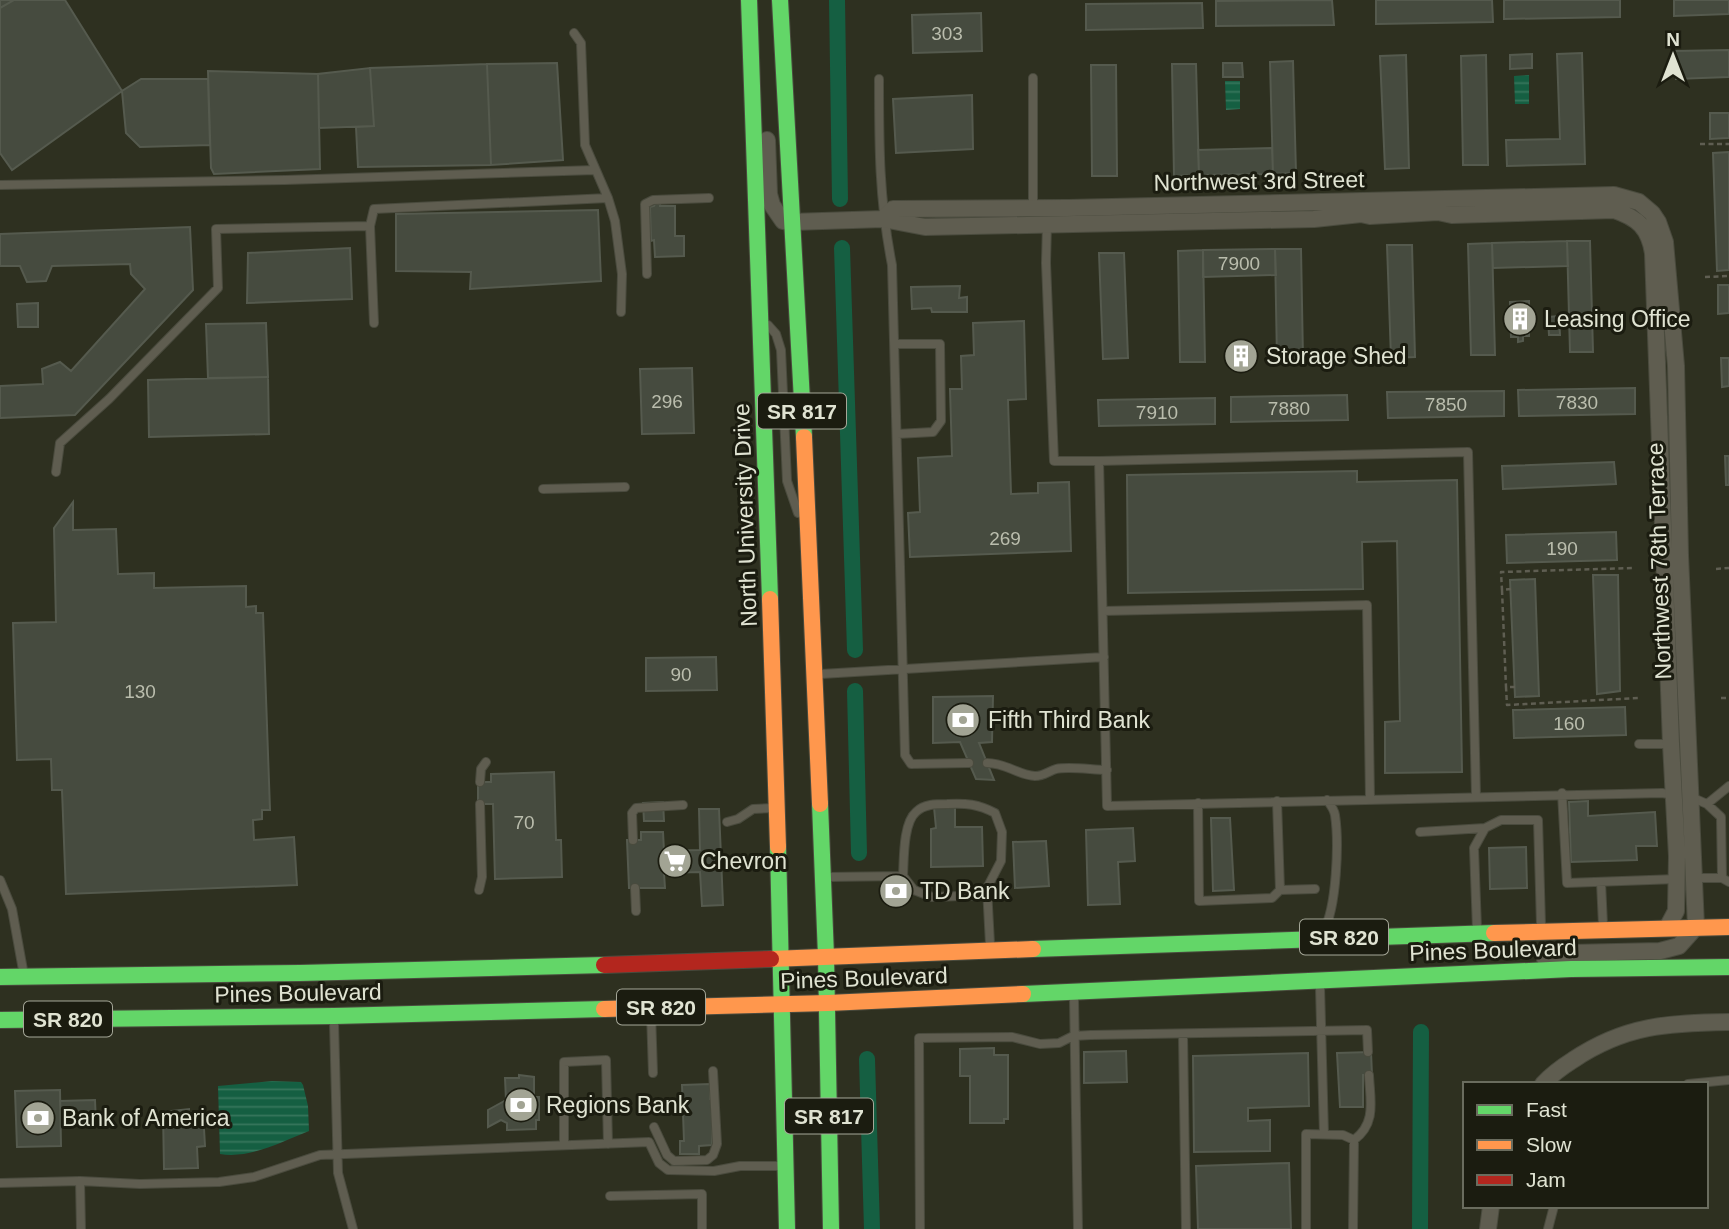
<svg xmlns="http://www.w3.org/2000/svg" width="1729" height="1229" font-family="Arial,sans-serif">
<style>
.water{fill:url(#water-rules)}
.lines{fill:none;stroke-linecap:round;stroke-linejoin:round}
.canal{stroke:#155f42;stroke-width:16}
.building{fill:#464b3f;stroke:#555a4e;stroke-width:2}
.lane-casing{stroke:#4a4b3e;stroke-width:10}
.street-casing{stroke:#4a4b3e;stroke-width:18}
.fast-casing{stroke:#4a4b3e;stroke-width:18}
.slow-casing{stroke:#4a4b3e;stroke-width:18}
.jam-casing{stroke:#4a4b3e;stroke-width:18}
.path{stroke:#5f5e52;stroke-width:2.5;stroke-dasharray:5 3.5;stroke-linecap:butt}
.lane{stroke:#5f5d50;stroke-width:8}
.street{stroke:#5f5d50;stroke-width:16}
.fast{stroke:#63d668;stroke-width:16}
.slow{stroke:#ff974d;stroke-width:16}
.jam{stroke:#b3261e;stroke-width:16}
.labels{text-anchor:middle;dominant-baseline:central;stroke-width:6;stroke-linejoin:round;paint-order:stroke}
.number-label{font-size:19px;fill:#babdad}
.shield{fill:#1b1c10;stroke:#a5a798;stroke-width:2}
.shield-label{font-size:21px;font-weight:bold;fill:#e0e3d2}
.street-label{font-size:23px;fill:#e0e3d2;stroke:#1b1c10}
.poi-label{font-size:23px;fill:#e0e3d2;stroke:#1b1c10;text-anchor:start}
</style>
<defs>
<pattern id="water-rules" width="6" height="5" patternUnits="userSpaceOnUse" patternTransform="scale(1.75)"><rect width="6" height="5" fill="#155f42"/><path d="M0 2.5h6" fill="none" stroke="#37765c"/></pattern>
</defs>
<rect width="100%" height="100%" fill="#2e3020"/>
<!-- water -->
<path class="water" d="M1529,75V104H1515L1514,76Z
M1225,81H1240V109L1226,110Z
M272,1081L301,1082L303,1085L308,1106L309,1131C281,1142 250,1159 220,1154L218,1086Z"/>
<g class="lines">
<!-- canal -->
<path class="canal" d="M837,0L840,199
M842,248L855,650
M855,691L859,853
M867,1059L872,1229
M1420,1229L1421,1032"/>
</g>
<!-- building -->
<path class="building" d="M0,0H14L0,8Z
M14,0H65L122,91L12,170L0,153V8Z
M1332,0L1334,25L1216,26V1Z
M1376,0H1492L1493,22L1376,24Z
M1504,0H1620V17L1504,19Z
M1674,0H1729V14L1674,16Z
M1202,3L1203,28L1086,30V4Z
M981,13L982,51L913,53L912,15Z
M1729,50V77L1676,79L1675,51Z
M1582,53L1585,164L1507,166L1506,140L1560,139L1557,54Z
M1532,54V68L1510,69V55Z
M1406,55L1409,168L1385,169L1380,56Z
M1486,55L1488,165H1463L1461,56Z
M1293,61L1296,173L1273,174L1270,62Z
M557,63L563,160L491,165L487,64Z
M1223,63H1242L1243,77H1223Z
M487,64L491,165L358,167L356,127L374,126L370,68Z
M1172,64H1196L1199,175L1174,176Z
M1091,65H1116L1117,176H1092Z
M370,68L374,126L319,128L318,74Z
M208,71L318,74L320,169L214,174L211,168Z
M141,79H208L210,145L140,147L126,133L122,91Z
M972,95L973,149L896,153L893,99Z
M1710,113H1729V138L1710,139Z
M1272,148L1273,174L1199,175L1198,150Z
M1729,152V270L1717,271L1713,153Z
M655,204H660V206H675V236H684V256L655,257L654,240L651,241L650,207L654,206Z
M598,210L601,281L470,289L471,272L396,271V214Z
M190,227L193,290L75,415L0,418V386L43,384L42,369L60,362L71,371L145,289L131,274L130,264L52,266L46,281L27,282L20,266H0V234Z
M1567,241H1590L1593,352H1570Z
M1567,241L1568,266L1493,268L1492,243Z
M1492,243L1495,355H1471L1468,244Z
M1387,245H1412L1415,357L1391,358Z
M350,248L352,299L247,303L248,253Z
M1275,249L1276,275L1203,277V250Z
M1275,249H1301L1303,359L1277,360Z
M1203,250L1205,362H1180L1178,251Z
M1099,253H1124L1128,358L1103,359Z
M1718,285H1729V313L1718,314Z
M960,286L959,298L967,297V312H932L931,308L912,309L911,287Z
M1529,301V336H1523V341L1518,342V337H1511L1510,302Z
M38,303V327H18L17,304Z
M1559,316L1560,335H1549L1548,317Z
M1024,321L1026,399L1008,400L1011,494L1038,493V483L1069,482L1071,551L910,557L908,513L920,512L918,458L952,456L950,389H962L961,356L974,355L973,323Z
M266,323L268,377L208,378L206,324Z
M1251,346L1252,364H1229V347Z
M1721,358H1729V386L1722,387Z
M692,368L694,433L642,434L640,369Z
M268,377L269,434L149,437L148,380Z
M1635,388V414L1519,416L1518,390Z
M1504,391V416L1388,418L1387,392Z
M1347,395L1348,420L1231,422V397Z
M1215,398V424L1099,426L1098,400Z
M1725,456H1729V485H1726Z
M1614,462L1616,484L1503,489L1502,466Z
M1357,471V482L1457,480L1462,772L1385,773V722L1400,721L1397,541L1362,542L1363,589L1128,593L1127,475Z
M73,502V530L116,529L118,574L154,573V588L246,586V607L256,606V613H263L270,810H262V819L253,820L254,840L294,837L297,885L66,894L62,790H52L51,759L17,760L13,623L56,622L54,528Z
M1616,532L1617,560L1507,563L1506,535Z
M1593,575H1618L1620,691L1597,694Z
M1535,579L1539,696L1515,697L1510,580Z
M716,657L717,690L646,691V658Z
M993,696L992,742L979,743L994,780L976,779L960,742L933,743V697Z
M1625,707L1626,735L1514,738L1513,710Z
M554,772L556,840H561L562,877L495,879L493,804H478V782H491V774Z
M1588,801V816L1655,812L1657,846H1636L1637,860L1571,862L1569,802Z
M663,802L664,821H644L643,803Z
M955,806V827H982L983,866L931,867V829L936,828L934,807Z
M699,809H719L723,905L702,906L700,872L664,873L665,888H629L627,840H641V832H663L664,851L700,850Z
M1211,818H1230L1234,890L1213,891Z
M1133,828L1135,861L1118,862L1120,904L1088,905L1086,830Z
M1046,841L1049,886L1015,888L1013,842Z
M1526,847L1527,888L1490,889L1489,848Z
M994,1048V1055H1008V1119H1004V1123H970V1076H960V1049Z
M1126,1051L1127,1082L1084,1083V1052Z
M1371,1052L1372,1075H1363V1107H1340L1337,1053Z
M1308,1053L1309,1106L1248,1108V1121L1270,1120V1151L1194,1152L1193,1056Z
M519,1075L534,1077V1097H539V1120H536V1129L507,1130V1123L501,1120L488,1127V1110L506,1100L505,1078H519Z
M710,1084V1099H713L712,1145L699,1146V1154H680V1141H684L682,1085Z
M60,1090L61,1146L17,1147L15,1091Z
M95,1100L96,1124L61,1125L60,1101Z
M189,1109V1112H203L205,1146L197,1147L198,1168L164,1169L163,1112Z
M1289,1163L1291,1229H1198L1196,1166Z"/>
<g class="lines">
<!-- lane casing -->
<g class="lane-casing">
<path id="lane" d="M574,33L581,43L585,145L608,198L615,221L622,274L621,312
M879,79C879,145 879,199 892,265L905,755L911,764L969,763
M0,185L285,180L595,170
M1033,208V78
M1047,224L1046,263L1054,461H1099L1107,806L1662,793L1674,795
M647,274L645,204L653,200L709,198
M374,323L370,226L374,209L608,198
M768,325L776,334L781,350L787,481L798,513
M894,344H940L941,421L933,432L897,434
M1099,461L1468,452L1476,796
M56,472L60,443L109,399L218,288L216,229L370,226
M543,489L625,487
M1103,611L1367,605L1370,799
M821,674L1104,657
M1639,744H1671
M987,763C1006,763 1018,775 1035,776C1044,776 1049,771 1056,769C1069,766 1093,770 1107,770
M480,782L481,769L486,762
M1562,793L1567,883L1677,879
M1691,797L1707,804L1721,817L1722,878L1729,882
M1277,801L1280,890
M1198,803L1199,901L1272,898L1280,890L1315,889
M1707,804L1729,786
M727,822L738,819L753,809L774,808
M1420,832L1485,828
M633,840L632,813L636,808L683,805
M826,877L903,876
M1694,878H1722
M0,880L12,909L23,970
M1601,882L1603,925
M635,888L636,911
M479,890L482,877L480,804
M988,895L932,897L914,890L903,876C904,859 903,823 916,812C924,804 936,804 947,804C966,803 978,804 995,813L1002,832L1001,861L987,888L990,944
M1477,929L1474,848L1485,828L1501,820H1538L1541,925
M1323,932C1337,908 1339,842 1335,815C1334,809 1330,804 1327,800
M1320,987L1324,1134
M1074,998L1078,1229
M651,1013L653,1073
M334,1022L338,1173L353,1229
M1183,1034L1186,1229
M1688,1084L1729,1080
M654,1127L667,1155L674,1161L707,1160L713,1155L717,1144L713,1071
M1354,1140C1377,1123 1370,1100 1369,1075
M564,1145V1062L606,1060L608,1144
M80,1181L81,1229
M0,1183L80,1181L140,1184L219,1182L254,1177L320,1155L649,1142L659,1163L668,1170L714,1171L740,1166H781
M610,1196L702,1194V1229
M920,1229L919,1038L1012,1037L1040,1044L1059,1043L1073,1036L1091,1035L1367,1030L1368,1052
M1306,1229V1134L1343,1135L1354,1140L1353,1229
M1548,1229L1554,1206"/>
</g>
<!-- street casing -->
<g class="street-casing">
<path id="street" d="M767,140L769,194L772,205L783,221L792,222L883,219L893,209L1068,208L1614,195L1639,202L1652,213L1658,222L1665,242L1676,366L1680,555L1696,927L1679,946L1660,951L1571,953L1545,959
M883,219L925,227L1314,219L1361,214L1370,216L1438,212L1452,215L1614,210C1638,218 1649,228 1653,253L1671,744L1677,856L1676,911L1667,928
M1543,1084C1552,1074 1562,1067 1573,1060C1625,1025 1668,1023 1729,1022
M1488,1229L1491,1206"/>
</g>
<!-- fast casing -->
<g class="fast-casing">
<path id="fast" d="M749,0L770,599
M780,0L804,437
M820,804L826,956L831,1229
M778,847L787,1229
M1033,949L1494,933
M0,977L300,973L604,965
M1023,994L1571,969L1729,967
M0,1020L334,1016L604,1009"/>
</g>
<!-- slow casing -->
<g class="slow-casing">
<path id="slow" d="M804,437L820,804
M770,599L778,847
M1494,933L1729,927
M771,959L1033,949
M604,1009L828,1003L1023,994"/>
</g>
<!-- jam casing -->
<g class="jam-casing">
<path id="jam" d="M604,965L771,959"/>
</g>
<!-- path -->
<path class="path" d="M1700,144H1729
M1705,277L1729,276
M1716,569L1729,568
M1511,589L1502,590L1501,572L1632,568
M1502,590L1506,687
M1515,687H1506L1507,705L1638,698
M1721,698H1729"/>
<!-- lane -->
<use href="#lane" class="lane"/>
<!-- street -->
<use href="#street" class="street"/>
<!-- fast -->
<use href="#fast" class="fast"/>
<!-- slow -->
<use href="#slow" class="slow"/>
<!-- jam -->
<use href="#jam" class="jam"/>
</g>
<!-- icons -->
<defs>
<g id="building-disc" transform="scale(1.75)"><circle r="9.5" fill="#a2a494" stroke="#1b1c10"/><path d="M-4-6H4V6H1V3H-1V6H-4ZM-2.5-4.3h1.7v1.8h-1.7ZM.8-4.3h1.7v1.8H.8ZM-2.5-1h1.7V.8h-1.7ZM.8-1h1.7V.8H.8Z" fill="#fff"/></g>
<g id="bank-disc" transform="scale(1.75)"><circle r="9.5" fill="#a2a494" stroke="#1b1c10"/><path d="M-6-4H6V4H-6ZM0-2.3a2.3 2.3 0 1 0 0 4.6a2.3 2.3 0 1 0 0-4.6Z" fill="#fff"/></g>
<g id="supermarket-disc" transform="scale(1.75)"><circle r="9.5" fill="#a2a494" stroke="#1b1c10"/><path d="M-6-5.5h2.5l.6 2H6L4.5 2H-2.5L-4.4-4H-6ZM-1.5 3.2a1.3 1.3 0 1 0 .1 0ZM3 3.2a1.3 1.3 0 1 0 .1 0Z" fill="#fff"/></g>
</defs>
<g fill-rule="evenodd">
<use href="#building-disc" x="1520" y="319"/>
<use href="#building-disc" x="1241" y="356"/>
<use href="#bank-disc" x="963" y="720"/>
<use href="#supermarket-disc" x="675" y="861"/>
<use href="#bank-disc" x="896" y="891"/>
<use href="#bank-disc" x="521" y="1105"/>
<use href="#bank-disc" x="38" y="1118"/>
</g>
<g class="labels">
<!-- number labels -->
<g class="number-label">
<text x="947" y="33">303</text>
<text x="1239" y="263">7900</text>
<text x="667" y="401">296</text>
<text x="1577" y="402">7830</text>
<text x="1446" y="404">7850</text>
<text x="1289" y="408">7880</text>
<text x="1157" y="412">7910</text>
<text x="1005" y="538">269</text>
<text x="1562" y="548">190</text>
<text x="681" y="674">90</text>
<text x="140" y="691">130</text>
<text x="1569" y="723">160</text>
<text x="524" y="822">70</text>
</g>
<!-- shield labels -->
<g class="shield">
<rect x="758" y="393.5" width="88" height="35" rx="5"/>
<rect x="1300" y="919.5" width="88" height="35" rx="5"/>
<rect x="617" y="989.5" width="88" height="35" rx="5"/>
<rect x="24" y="1001.5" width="88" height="35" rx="5"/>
<rect x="785" y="1098.5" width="88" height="35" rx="5"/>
</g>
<g class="shield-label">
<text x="802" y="411">SR 817</text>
<text x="1344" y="937">SR 820</text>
<text x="661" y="1007">SR 820</text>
<text x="68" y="1019">SR 820</text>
<text x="829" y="1116">SR 817</text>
</g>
<!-- street labels -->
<g class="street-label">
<text transform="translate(1259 181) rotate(-1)">Northwest 3rd Street</text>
<text transform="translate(745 515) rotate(-92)">North University Drive</text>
<text transform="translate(1659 561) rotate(-92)">Northwest 78th Terrace</text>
<text transform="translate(1493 950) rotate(-2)">Pines Boulevard</text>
<text transform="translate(864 978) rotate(-2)">Pines Boulevard</text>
<text transform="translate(298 993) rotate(-1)">Pines Boulevard</text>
</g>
<!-- poi labels -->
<g class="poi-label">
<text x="1544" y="319">Leasing Office</text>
<text x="1266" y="356">Storage Shed</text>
<text x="988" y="720">Fifth Third Bank</text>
<text x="700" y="861">Chevron</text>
<text x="920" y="891">TD Bank</text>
<text x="546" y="1105">Regions Bank</text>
<text x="62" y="1118">Bank of America</text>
</g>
</g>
<!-- legend -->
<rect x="1463" y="1082" width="245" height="126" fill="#1b1c10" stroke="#6a6c5e" stroke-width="2"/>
<rect x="1477" y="1105" width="35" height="10" fill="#63d668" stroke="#6a6c5e" stroke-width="2"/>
<text x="1526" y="1117" font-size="21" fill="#e0e3d2">Fast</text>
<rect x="1477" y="1140" width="35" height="10" fill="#ff974d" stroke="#6a6c5e" stroke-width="2"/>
<text x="1526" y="1152" font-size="21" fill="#e0e3d2">Slow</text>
<rect x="1477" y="1175" width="35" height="10" fill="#b3261e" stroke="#6a6c5e" stroke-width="2"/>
<text x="1526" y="1187" font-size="21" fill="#e0e3d2">Jam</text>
<!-- north arrow -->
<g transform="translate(1673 56)" stroke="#1b1c10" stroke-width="5" paint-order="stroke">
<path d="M0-5L12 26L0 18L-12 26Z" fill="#e0e3d2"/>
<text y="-10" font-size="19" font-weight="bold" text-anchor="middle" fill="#e0e3d2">N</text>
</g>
</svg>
